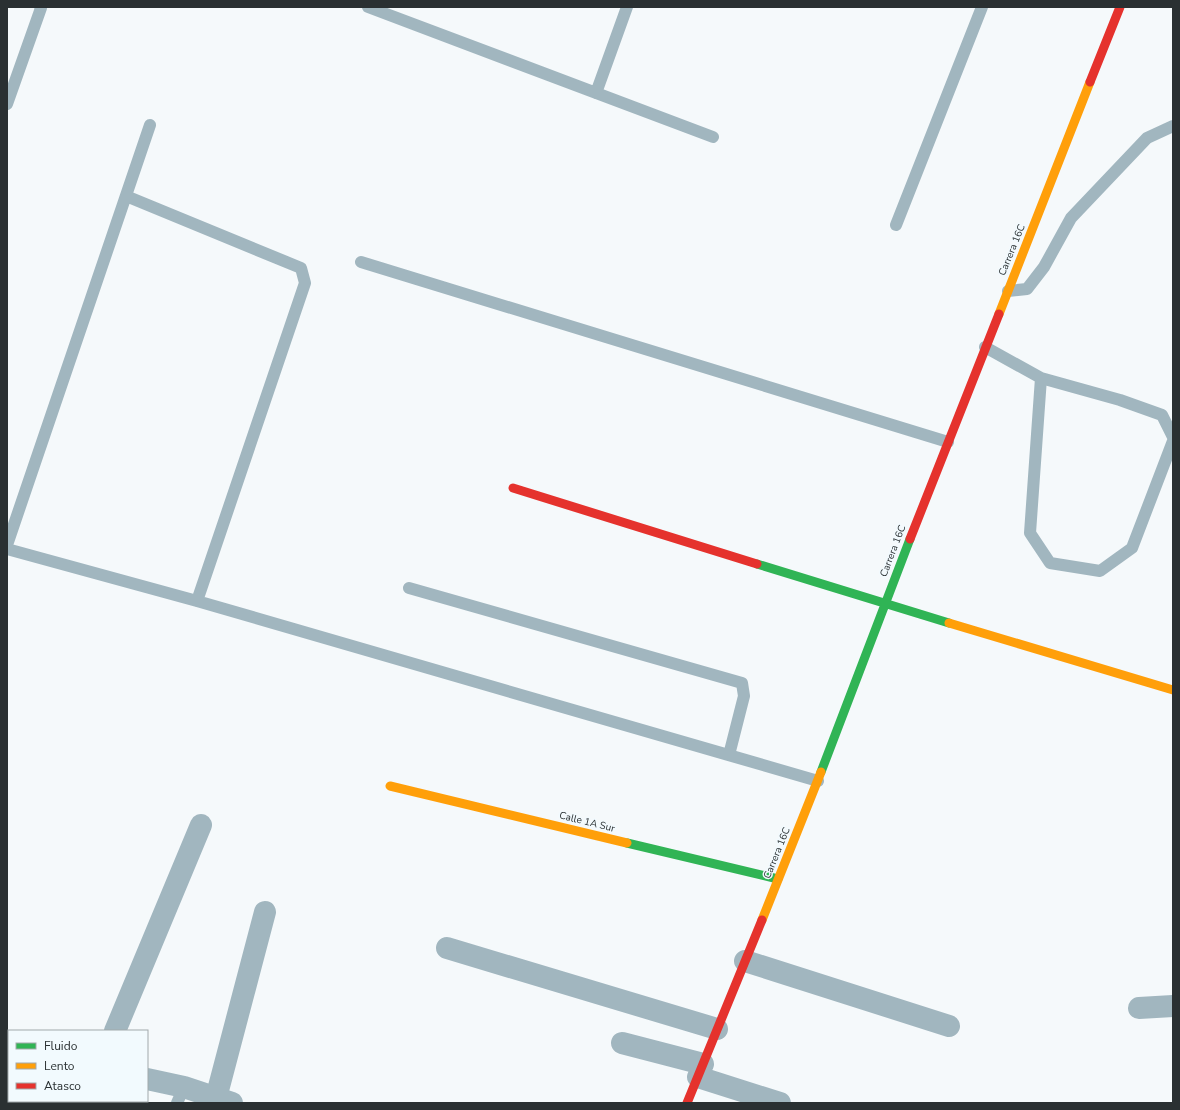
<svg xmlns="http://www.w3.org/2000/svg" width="1180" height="1110" font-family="'Nunito Sans',sans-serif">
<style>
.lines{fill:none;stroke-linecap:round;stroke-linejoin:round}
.lane{stroke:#a1b6bf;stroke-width:12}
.street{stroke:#a1b6bf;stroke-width:22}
.fast{stroke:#30b455;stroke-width:9}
.slow{stroke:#ff9f0a;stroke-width:9}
.jam{stroke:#e5322d;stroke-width:9}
.labels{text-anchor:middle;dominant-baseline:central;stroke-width:3;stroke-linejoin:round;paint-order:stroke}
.street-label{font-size:10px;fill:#2a3032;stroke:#f2fafe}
</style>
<rect width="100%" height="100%" fill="#f5f9fb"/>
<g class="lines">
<!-- lane -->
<path class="lane" d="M368,7L713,137
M596,93L627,7
M7,104L41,8L40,7
M126,196L301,268L305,283L197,601
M896,225L982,7
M361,262L948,442
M1008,291L1027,289L1044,267L1071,218L1147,138L1173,126
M985,347L1041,378L1120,400L1162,415L1173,437
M1041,378L1030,533L1050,563L1100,571L1132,548L1173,441
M7,545L150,125
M7,549L197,601L818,781
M409,588L742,683L744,696L729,755
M177,1103L184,1087"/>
<!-- street -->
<path class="street" d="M447,948L717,1029
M745,961L949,1026
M1139,1008L1173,1006
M115,1031L201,825
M7,1043L9,1044
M622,1043L703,1064
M698,1077L780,1103
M147,1079L184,1087L232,1103
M216,1098L265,912"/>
<!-- fast -->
<path class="fast" d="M757,564L949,623
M821,772L910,539
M627,843L778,879"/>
<!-- slow -->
<path class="slow" d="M999,314L1090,82
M949,623L1173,690
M390,786L627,843
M762,920L821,772"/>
<!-- jam -->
<path class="jam" d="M1090,82L1120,7
M513,488L757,564
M910,539L999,314
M687,1103L762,920"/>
</g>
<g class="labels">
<!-- street labels -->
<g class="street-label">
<text transform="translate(1012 250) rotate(-68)">Carrera 16C</text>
<text transform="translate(893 551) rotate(-69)">Carrera 16C</text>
<text transform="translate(587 822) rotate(14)">Calle 1A Sur</text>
<text transform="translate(777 853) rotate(-68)">Carrera 16C</text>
</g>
</g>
<!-- border -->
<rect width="1180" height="1110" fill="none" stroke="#2a3032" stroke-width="16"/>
<!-- legend -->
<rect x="8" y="1030" width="140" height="72" fill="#f2fafe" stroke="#a2a9ac"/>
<rect x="16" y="1043" width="20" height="6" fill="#30b455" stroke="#a2a9ac"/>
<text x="44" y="1050" font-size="12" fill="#2a3032">Fluido</text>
<rect x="16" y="1063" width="20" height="6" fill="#ff9f0a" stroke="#a2a9ac"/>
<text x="44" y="1070" font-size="12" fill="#2a3032">Lento</text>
<rect x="16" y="1083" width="20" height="6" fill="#e5322d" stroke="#a2a9ac"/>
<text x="44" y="1090" font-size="12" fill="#2a3032">Atasco</text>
</svg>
